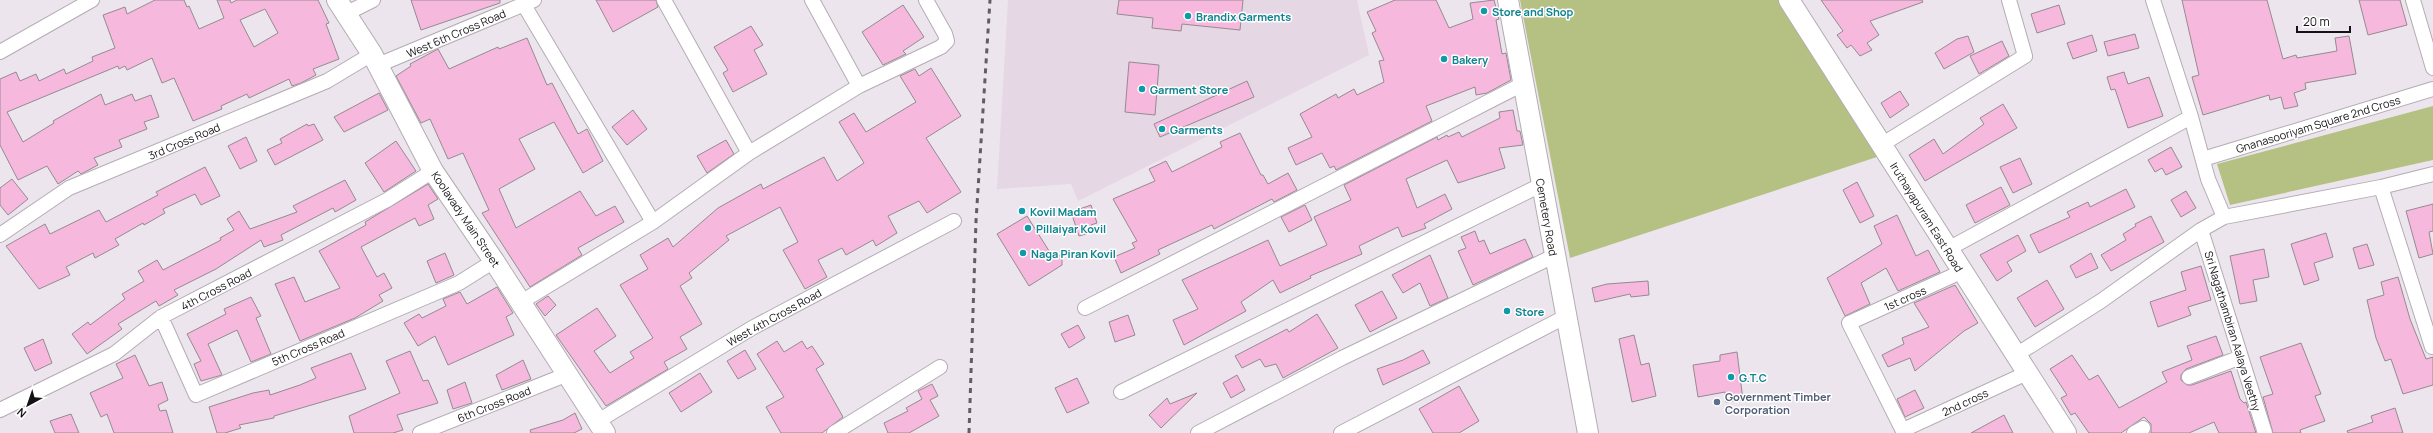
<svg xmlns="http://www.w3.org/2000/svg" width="2433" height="433" font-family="Manrope,sans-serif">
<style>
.built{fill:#e5d7e4}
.green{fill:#b5c183}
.building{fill:#f7b8dd;stroke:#948b90;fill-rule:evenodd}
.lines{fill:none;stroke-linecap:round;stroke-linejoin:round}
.minor-casing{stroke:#b4acb3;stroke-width:16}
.secondary-casing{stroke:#b4acb3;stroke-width:22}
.minor{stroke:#fff;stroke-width:14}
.secondary{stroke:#fff;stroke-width:20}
.rail{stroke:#625d62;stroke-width:3;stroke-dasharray:5 5;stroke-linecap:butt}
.culture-dot{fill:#0f9aa8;stroke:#fff;stroke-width:1.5}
.service-dot{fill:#5c6f8a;stroke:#fff;stroke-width:1.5}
.labels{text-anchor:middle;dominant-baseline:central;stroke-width:3;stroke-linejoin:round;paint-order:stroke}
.culture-label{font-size:11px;font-weight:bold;fill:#0d838f;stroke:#fff;text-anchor:start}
.street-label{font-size:11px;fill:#151215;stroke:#fff}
.service-label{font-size:11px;font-weight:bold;fill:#4e5e75;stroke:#fff;text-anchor:start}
</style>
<rect width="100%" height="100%" fill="#ede5ed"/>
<!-- built -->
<path class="built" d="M1008,0H1357L1369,55L1078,201L1071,184L997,189Z"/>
<!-- green -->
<path class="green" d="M1520,0H1780L1880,156L1570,258Z
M2433,106V160L2230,205L2217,164Z"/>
<!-- building -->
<path class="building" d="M155,0H184L187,7L189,6L199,29L224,18L217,0H230L231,3L237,0H318L329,23L326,24L339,59L313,69L316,75L301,83L292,86L289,79L249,98L247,94L221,106L222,109L193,121L174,78L162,83L152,58L127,70L125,66L119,69L118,66L7,112L23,142L54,123L53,121L101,94L105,105L132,94L135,101L151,95L159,117L144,122L147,129L119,140L122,147L94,158L98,165L81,174L78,171L58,184L47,166L18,180L0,145V79L16,72L20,81L36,74L39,81L64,69L66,74L93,61L92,57L115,48L103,15L125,7L127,14ZM265,9L278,33L254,47L240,20Z
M411,0H500V3L421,30Z
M596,0H656L658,7L613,32Z
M1119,0H1243L1240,30L1182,24L1181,31L1152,28L1153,18L1117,14Z
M1395,0H1436L1449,28L1473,19L1470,3L1494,0L1499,19L1496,20L1502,54L1506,53L1511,80L1487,93L1476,95L1475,87L1426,106L1432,121L1336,170L1334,166L1330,168L1322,153L1296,165L1288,148L1312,137L1300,114L1336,94L1338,98L1354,89L1357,95L1384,82L1379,61L1384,60L1372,33L1376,31L1367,12Z
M1821,0H1922L1923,2L1870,21L1879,35L1867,43L1872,50L1860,56L1851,45L1847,48L1837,35L1843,31Z
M2182,0H2267L2283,59L2296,55L2297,58L2337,51L2335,38L2349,36L2356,74L2305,83L2306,89L2294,93L2298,106L2284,109L2281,97L2270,100L2269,95L2203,115L2192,77L2199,75Z
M2359,0H2400L2407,25L2368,35Z
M903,5L924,37L903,51L906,54L883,65L862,32Z
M2059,5L2065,24L2037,33L2031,14Z
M751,26L763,45L754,50L767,74L733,92L723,73L728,70L714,47Z
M2135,34L2139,48L2108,56L2104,42Z
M2092,35L2097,51L2073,59L2067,43Z
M1968,36L1974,52L1944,69L1935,53L1957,39Z
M527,38L547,85L552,83L578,134L587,129L603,161L583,173L554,122L519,139L535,169L499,189L516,228L580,191L596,216L615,206L624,222L578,248L582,255L530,287L482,213L489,210L463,153L448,159L430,119L421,123L396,76L411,66L410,64L438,49L449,69L498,47L499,49Z
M2002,41L2009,56L1979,74L1970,56Z
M1129,62L1159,65L1155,115L1125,112Z
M931,68L961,116L926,138L961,192L927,213L919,201L888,216L897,233L876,246L873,240L846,255L842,248L818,260L827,277L805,289L783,250L798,242L780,207L726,236L729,240L689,273L692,278L680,286L702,324L680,337L687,349L664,362L668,369L606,406L556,335L597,308L616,336L594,351L610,373L634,358L630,352L653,338L620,285L648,269L640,255L668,238L673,247L718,208L761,184L763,189L824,157L837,181L864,163L839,122L854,113L866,132L916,102L900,76L915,69L919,76Z
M2124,72L2128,84L2149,77L2163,116L2128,128L2115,89L2111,90L2107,77Z
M1247,81L1254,97L1160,137L1154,124Z
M1900,91L1909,105L1890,118L1881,103Z
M379,93L388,110L344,132L334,117Z
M2003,104L2017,128L1925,181L1909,155L1934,139L1943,154L1984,124L1980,118Z
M633,110L647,129L627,145L612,127Z
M1513,110L1517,131H1520L1523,145L1499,148L1505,168L1458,183L1447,160L1406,179L1417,208L1445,194L1452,209L1424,224L1426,228L1402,237L1398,227L1359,246L1362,254L1310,276L1311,278L1280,293L1273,280L1241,302L1246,311L1184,345L1173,320L1198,309L1182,280L1268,240L1280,266L1327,245L1314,217L1351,200L1344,185L1437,137L1438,140L1447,135L1448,137L1459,132L1462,137L1500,118L1499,112Z
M307,124L308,126L314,124L323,140L275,165L267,150L282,143L280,139Z
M1240,133L1261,175H1263L1268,184L1288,173L1297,190L1274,202L1272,199L1214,229L1212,225L1158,250L1160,254L1121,273L1114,257L1135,248L1132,243L1137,241L1113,199L1155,181L1149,169L1166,161L1172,172L1222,147L1220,142Z
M246,137L257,161L240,169L228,146Z
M726,140L734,154L707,173L697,156Z
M396,141L416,171L384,192L365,163Z
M2171,147L2182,167L2166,175L2162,168L2155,172L2148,160Z
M2020,158L2032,184L2013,193L2000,167Z
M205,167L220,196L201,205L195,194L163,209L165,213L144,225L143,223L115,239L119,245L95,258L93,253L66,267L70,275L39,289L6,246L45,224L50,234L99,210L106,222L158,195L156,192Z
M12,179L28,199L8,215L0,205V188Z
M345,180L356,200L335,212L333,208L281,235L283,240L264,247L261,240L216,269L174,290L178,295L159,306L156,301L118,324L122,329L87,354L72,334L88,322L90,325L125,299L122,294L144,281L138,271L157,260L163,270L221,240L220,238L234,230L227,219L239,211L250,229L297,212L293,206Z
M1857,182L1874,216L1860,223L1843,190Z
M428,184L438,199L428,205L434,219L419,226L415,218L361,247L377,277L384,273L392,288L379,295L383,301L355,318L300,341L275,284L294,277L305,302L340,288L319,251L366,225L365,222Z
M2001,187L2010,205L1975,223L1966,205Z
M2126,189L2135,207L2039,253L2030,235L2070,217L2067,212L2088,202L2090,207Z
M2186,191L2196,208L2181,217L2171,200Z
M2433,204V231L2429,232L2433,254L2419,258L2406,211Z
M1091,205L1097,223L1091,225L1093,232L1079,236L1071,212Z
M1305,205L1312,220L1289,232L1281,217Z
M1897,215L1916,256L1928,250L1940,272L1898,291L1886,268L1861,283L1870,304L1845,316L1827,278L1882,244L1874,226Z
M1027,216L1051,254L1056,251L1062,259V265L1029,286L997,234Z
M2151,216L2164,242L2111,271L2101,255L2126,240L2123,234L2136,226L2135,224Z
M1475,231L1479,242L1484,240L1490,254L1525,239L1533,257L1473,285L1458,251L1466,248L1461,237Z
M2326,233L2333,257L2314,263L2319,280L2304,285L2291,244Z
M2018,235L2026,251L2007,262L2012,271L1997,281L1980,255Z
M2367,244L2374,265L2359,269L2353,248Z
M2264,249L2269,277L2253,280L2257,301L2240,304L2230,256Z
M445,253L454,275L436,283L427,261Z
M2091,253L2098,268L2076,278L2070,266Z
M1430,255L1448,298L1430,306L1420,283L1403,293L1392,275Z
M2201,266L2211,300L2188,307L2191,315L2158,327L2150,302L2186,290L2181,272Z
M2398,277L2410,319L2426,359L2433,357V385L2403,394L2391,359L2385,361L2376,338L2367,300L2384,295L2381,282Z
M2047,280L2064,309L2035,327L2017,298Z
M1648,281L1649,295L1631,297L1630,294L1595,302L1592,288L1607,284Z
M1955,285L1978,323L1964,331L1915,371L1910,358L1888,367L1882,355L1904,344L1902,338L1929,327L1914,303Z
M497,287L513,313L506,317L514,335L448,365L435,336L418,346L404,323L419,314L422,318L446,306L443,299L460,292L467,304Z
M1382,291L1397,318L1370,332L1355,305Z
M548,296L556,305L545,316L536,304Z
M251,297L261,316L256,318L271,354L251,362L237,330L208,344L222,375L201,381L194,364L201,361L187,334L226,314L224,309Z
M1317,314L1338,348L1283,378L1276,364L1265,367L1260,359L1242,368L1235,356L1287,329L1289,332Z
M1128,315L1135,335L1115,342L1109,322Z
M1078,325L1085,338L1069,348L1061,334Z
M1634,335L1641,365L1649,363L1656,396L1632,402L1619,339Z
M2216,336L2223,355L2186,369L2181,375V380L2187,385H2192L2231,371L2240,399L2244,403L2246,402L2256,433H2219L2214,422L2189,433H2151V424L2144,417L2121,433H2089L2075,413L2071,415L2061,398L2067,395L2050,369L2072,355L2089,380L2098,375L2119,408L2167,382L2162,372L2192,360L2187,346Z
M43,339L52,363L35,371L24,348Z
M777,341L784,352L802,341L807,349L812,346L824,364L816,369L843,417L822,433H781L766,407L784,397L757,354Z
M2301,343L2321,394L2315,396L2325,421L2300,430L2301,433H2273L2263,397L2273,394L2260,357Z
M745,350L756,369L738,379L727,361Z
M1423,350L1430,363L1383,385L1377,369L1403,360Z
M410,351L423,381L428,380L438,403L397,415L403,430L393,433H354L349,416L400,393L386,361Z
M1737,352L1743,400L1726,402L1725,392L1698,397L1693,365L1720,361V355Z
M351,353L366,389L274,416V418L239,425L241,428L225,433H217L209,407L253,393L269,390L270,395L300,385L316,378L311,368Z
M135,355L149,386L162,382L168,400L158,405L160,411L166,410L173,433H114L107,414L101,417L90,393L123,378L116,364Z
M523,360L531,379L502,390L496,375Z
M700,373L712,392L681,412L669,393Z
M1237,375L1245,390L1231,398L1223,383Z
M1077,378L1089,403L1067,413L1055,388Z
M465,382L472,403L453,409L447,390Z
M932,384L938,396L930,400L939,416L909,433H888L884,423L908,411L906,408L922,399L918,391Z
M1459,386L1479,421L1459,433H1433L1419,409Z
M1915,390L1924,408L1905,417L1897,399Z
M1197,393L1161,428L1149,415L1167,398L1170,404Z
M2395,408L2403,433H2348L2347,431L2373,422L2371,416Z
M575,413L582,429L574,433H531L530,430L563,420Z
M71,414L79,433H55L50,421Z
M2004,415L2013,433H1971Z"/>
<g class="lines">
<!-- minor casing -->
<g class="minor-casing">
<path id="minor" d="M664,0L749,153
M2153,0L2191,117L2208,179L2224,217
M2413,0L2433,68
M524,5L653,222
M345,14L373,0
M0,52L92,0
M378,65L534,0
M859,86L941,47L947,41L945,34L926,0
M1881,145L2025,56L2009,0
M2203,159L2433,89
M2381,187L2432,347
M2201,230L2265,433
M0,235L69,188L327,81L372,54
M1948,249L2191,117
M521,302L653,222L749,153L859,86L812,0
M1085,308L1523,84
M161,317L196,395L459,283L494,261
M2016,355L2101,301L2201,230L2224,217L2381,187L2433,174
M2189,377L2241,357
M1121,392L1541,185
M0,410L114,354L161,317L387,200L433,171
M598,421L752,328L954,221
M1903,430L2027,373
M420,433L568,374
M834,433L940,367
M1198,433L1342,358L1554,256
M1341,433L1565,317
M1904,433L1849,323L1961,272
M2134,433L2143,428"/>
</g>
<!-- secondary casing -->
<g class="secondary-casing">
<path id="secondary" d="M337,0L372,54L433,171L494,261L605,433
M1508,0L1588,433
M1789,0L2066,433"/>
</g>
<!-- minor -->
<use href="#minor" class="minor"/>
<!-- secondary -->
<use href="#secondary" class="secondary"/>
<!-- rail -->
<path class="rail" d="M969,433L976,221L990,0"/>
</g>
<!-- markers -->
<g class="culture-dot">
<circle cx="1484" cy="11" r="4"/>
<circle cx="1188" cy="16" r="4"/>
<circle cx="1444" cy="59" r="4"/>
<circle cx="1142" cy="89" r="4"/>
<circle cx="1162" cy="129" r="4"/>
<circle cx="1022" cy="211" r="4"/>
<circle cx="1028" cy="228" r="4"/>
<circle cx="1023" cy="253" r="4"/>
<circle cx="1507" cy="311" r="4"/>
<circle cx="1731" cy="377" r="4"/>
</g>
<circle class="service-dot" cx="1717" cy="402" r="4"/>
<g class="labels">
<!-- culture labels -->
<g class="culture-label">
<text x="1492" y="11">Store and Shop</text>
<text x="1196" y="16">Brandix Garments</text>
<text x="1452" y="59">Bakery</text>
<text x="1150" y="89">Garment Store</text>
<text x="1170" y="129">Garments</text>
<text x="1030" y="211">Kovil Madam</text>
<text x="1036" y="228">Pillaiyar Kovil</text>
<text x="1031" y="253">Naga Piran Kovil</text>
<text x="1515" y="311">Store</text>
<text x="1739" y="377">G.T.C</text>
</g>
<!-- street labels -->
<g class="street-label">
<text transform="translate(456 33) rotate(-23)">West 6th Cross Road</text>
<text transform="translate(2318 124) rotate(-17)">Gnanasooriyam Square 2nd Cross</text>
<text transform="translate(184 141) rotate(-23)">3rd Cross Road</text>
<text transform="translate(1547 217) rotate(80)">Cemetery Road</text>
<text transform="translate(1927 217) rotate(58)">Iruthayapuram East Road</text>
<text transform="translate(466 219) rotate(56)">Koolavady Main Street</text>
<text transform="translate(216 289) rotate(-27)">4th Cross Road</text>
<text transform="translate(1905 298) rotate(-24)">1st cross</text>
<text transform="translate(774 317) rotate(-29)">West 4th Cross Road</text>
<text transform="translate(2233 331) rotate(73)">Sri Nagathambiran Aalaya Veethy</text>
<text transform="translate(308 347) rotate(-23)">5th Cross Road</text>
<text transform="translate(1965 402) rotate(-25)">2nd cross</text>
<text transform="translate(494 404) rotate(-22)">6th Cross Road</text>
</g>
<!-- service labels -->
<g class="service-label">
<text x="1725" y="396">Government Timber<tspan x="1725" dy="13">Corporation</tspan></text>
</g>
</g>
<!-- north arrow -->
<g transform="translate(28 405) rotate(220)" stroke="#ffffff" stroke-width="3" paint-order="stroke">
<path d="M0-3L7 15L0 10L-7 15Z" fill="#151215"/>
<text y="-6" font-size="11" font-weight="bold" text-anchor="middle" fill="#151215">N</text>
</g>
<!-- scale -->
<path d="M2297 26v6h53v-6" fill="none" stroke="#151215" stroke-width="2"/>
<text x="2303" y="26" font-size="12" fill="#151215" stroke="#ffffff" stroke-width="3" paint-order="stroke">20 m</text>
</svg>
